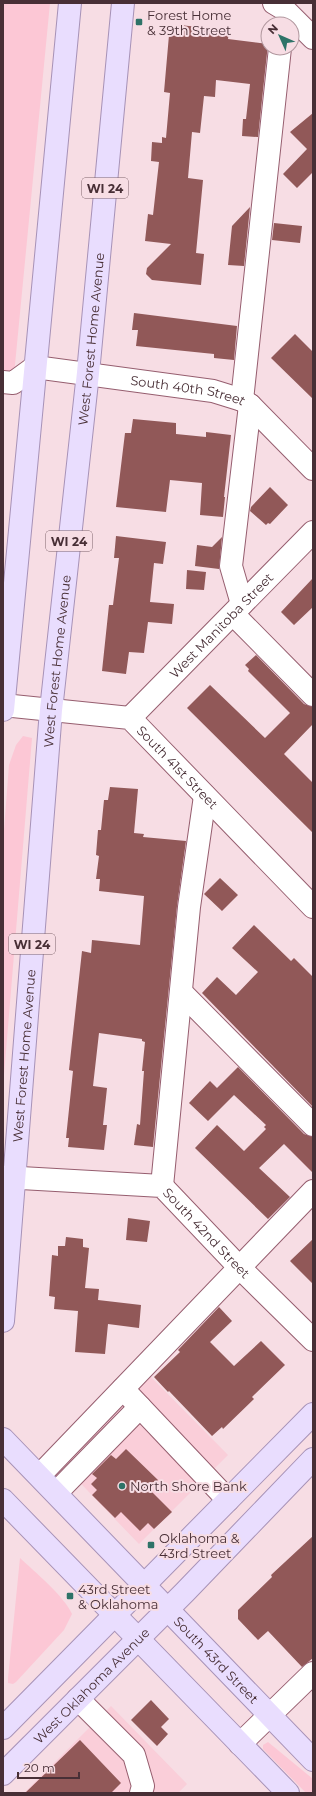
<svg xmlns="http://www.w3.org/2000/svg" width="316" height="1796" font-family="Montserrat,sans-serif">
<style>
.built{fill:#faced9}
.green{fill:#fcc7d5}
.building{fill:#915858}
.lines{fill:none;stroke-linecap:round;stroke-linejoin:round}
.minor-casing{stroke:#965e6f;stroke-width:24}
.major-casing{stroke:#a792b7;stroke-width:24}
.minor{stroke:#fff;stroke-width:22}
.major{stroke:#e9ddfe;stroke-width:22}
.poi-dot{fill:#2e7368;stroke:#f7dde4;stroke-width:1.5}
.labels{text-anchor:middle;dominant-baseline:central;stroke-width:4;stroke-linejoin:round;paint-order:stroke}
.shield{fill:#f7dde4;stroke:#7c636a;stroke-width:1}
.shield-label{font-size:12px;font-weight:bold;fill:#482f36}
.poi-label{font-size:13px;fill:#482f36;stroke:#f7dde4;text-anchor:start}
.street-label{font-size:13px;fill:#482f36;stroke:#f7dde4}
</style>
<rect width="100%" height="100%" fill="#f7dde4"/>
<!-- built -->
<path class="built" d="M149,1375L228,1455L139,1544L62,1464Z
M111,1706L187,1784L178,1793H24Z"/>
<!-- green -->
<path class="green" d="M3,3H50L14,375L3,374Z
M23,736L32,738L3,1087V843L9,765L16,745Z
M20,1558C35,1572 64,1596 72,1614L64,1630L16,1682L13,1684L8,1683V1678Z
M268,1742L313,1779V1793H306L263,1749V1745Z"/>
<!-- building -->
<path class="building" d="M179,25L229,30L228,39L268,44L258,137L242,136L243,119H246L250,84L216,80L215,97L204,96L200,133L192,132L188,178L203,180L196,253L204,254L201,285L152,280L146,274L147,268L171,244L145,241L148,214L153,215L159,162L151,161L152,142L162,143V137L166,138L170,93L164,92L169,35L178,36Z
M313,113V172L297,188L283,174L307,149L290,132Z
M250,207L244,266L228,265L232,226Z
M274,223L302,226L300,243L272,240Z
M134,313L237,326L234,360L214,358V354L136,346L138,330H132Z
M295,334L313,352V399L271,358Z
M133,419L176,423V434L206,437V432L231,435L224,497H225L223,517L200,515L202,483L170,480L166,512L116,507L125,433H131Z
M270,487L288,505L270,524L268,523L266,525L250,511L251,507Z
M116,536L166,542L163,564L154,563L150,602L174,604L172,624L148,622L144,653L129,652L126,674L102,671L109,605H113L119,558H114Z
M222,537L219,569L195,566L197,545L212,547Z
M187,570L206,572L204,590L186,589Z
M313,578V607L294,625L281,612Z
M256,655L304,704L313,707V724L284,754L313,783V833L187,708L210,685L265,738L290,713L248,671L249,669L245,665Z
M110,787L138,789L134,833L144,834L143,837L186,841L177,906L153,1147L134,1145L137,1124L140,1125L144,1071H142L145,1042L142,1041V1039L99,1033L93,1086L107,1088L103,1125H107L104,1150L68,1147L69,1138H66L73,1071L69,1070L82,951L91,953L92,940L140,945L144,896L99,891L100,879H96L99,856L96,855L98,830H101L104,800H108Z
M220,878L238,895L222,911L204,894Z
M254,925L291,961L294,958L313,977V1107L202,993L217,977L236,995L258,972L232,948Z
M238,1067L304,1134L313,1137V1173L284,1144L259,1168L290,1197L268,1219L195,1148L217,1125L244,1151L266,1129L264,1127L266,1125L234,1095L208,1121L189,1103L210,1081L217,1088Z
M128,1218L150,1221L147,1242L126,1240Z
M66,1237L83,1239V1247L89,1248L85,1288L99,1289L98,1300L141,1305L139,1328L108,1324L105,1354L75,1352L78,1311L54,1309L55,1297L49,1296L52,1255L58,1256V1246H65Z
M313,1239V1284L290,1261Z
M219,1307L232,1321L210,1342L234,1366L261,1341L285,1365L252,1397L254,1399L223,1429L222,1427L212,1436L169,1391L168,1392L154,1377L180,1352L178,1350Z
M126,1449L158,1480L149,1489L172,1512L154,1529L148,1523L140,1531L121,1512L115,1518L92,1495L97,1490L91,1484L97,1478L92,1474L111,1455L116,1459Z
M313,1536V1658L302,1667L268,1631L258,1640L238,1619V1610L272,1577L271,1575Z
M151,1700L169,1719L161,1727L168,1734L157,1746L131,1720Z
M80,1740L121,1783L111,1793H25Z"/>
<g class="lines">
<!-- minor casing -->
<g class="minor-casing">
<g id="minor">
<path d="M274,3L284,9L313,38"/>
<path id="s1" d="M3,382L13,383L35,367L213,391L242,400L250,405L313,469"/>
<path d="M242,400L280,48"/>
<path d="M242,604L231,566L250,405"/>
<path d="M233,614L313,695"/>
<path id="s2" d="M3,705L130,718L313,907"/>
<path id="s3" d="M130,718L313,532"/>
<path d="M181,992L313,1125"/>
<path id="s4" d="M3,1177L162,1186L240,1268L313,1340"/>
<path d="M162,1186L189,907L205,796"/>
<path d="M123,1389L228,1500"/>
<path d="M40,1475L313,1191"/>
<path d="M56,1493L140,1407"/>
<path d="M78,1699L134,1755L143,1786L141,1793"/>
<path d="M240,1744L313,1673"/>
</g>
</g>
<!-- major casing -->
<g class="major-casing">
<g id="major">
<path d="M3,710L70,3"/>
<path id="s5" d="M3,1321L51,710L88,373L123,3"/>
<path id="s6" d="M3,1439L313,1760"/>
<path d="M3,1500L288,1793"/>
<path d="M3,1728L313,1414"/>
<path id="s7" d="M3,1774L185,1592L313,1459"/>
</g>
</g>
<!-- minor -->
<use href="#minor" class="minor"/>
<!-- major -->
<use href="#major" class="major"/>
</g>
<!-- markers -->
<g class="poi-dot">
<rect x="135" y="18" width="8" height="8" rx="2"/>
<circle cx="122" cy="1486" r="4"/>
<rect x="147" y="1541" width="8" height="8" rx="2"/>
<rect x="66" y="1592" width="8" height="8" rx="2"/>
</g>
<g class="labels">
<!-- shield labels -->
<g class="shield">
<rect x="82" y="178" width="46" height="20" rx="3"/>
<rect x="46" y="531" width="46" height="20" rx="3"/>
<rect x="9" y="934" width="46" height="20" rx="3"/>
</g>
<g class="shield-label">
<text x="105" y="188">WI 24</text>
<text x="69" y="541">WI 24</text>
<text x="32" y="944">WI 24</text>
</g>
<!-- poi labels -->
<g class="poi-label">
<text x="147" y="15">Forest Home<tspan x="147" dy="15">&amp; 39th Street</tspan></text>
<text x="130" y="1486">North Shore Bank</text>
<text x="159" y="1538">Oklahoma &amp;<tspan x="159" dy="15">43rd Street</tspan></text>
<text x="78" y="1589">43rd Street<tspan x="78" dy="15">&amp; Oklahoma</tspan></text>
</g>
<!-- street labels -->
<g class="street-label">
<text stroke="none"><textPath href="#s5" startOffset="986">West Forest Home Avenue</textPath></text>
<text stroke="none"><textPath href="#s1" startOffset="192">South 40th Street</textPath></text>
<text stroke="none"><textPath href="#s3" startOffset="130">West Manitoba Street</textPath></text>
<text stroke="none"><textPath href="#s5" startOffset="662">West Forest Home Avenue</textPath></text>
<text stroke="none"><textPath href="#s2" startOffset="196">South 41st Street</textPath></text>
<text stroke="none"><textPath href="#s5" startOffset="266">West Forest Home Avenue</textPath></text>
<text stroke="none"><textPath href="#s4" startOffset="224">South 42nd Street</textPath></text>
<text stroke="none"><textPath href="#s6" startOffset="307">South 43rd Street</textPath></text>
<text stroke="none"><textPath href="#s7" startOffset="125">West Oklahoma Avenue</textPath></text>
</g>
</g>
<!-- border -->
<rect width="316" height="1796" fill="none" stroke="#482f36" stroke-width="8"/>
<!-- north arrow -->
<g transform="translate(280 36) rotate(315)"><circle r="19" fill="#f7dde4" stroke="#b1979e"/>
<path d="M0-3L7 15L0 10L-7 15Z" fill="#2e7368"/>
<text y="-6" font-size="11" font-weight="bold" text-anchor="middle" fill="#482f36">N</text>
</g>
<!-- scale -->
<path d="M18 1772v6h61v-6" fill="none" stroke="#482f36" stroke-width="2"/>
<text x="24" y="1772" font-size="12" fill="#482f36" stroke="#f7dde4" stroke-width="3" paint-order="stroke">20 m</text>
</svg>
